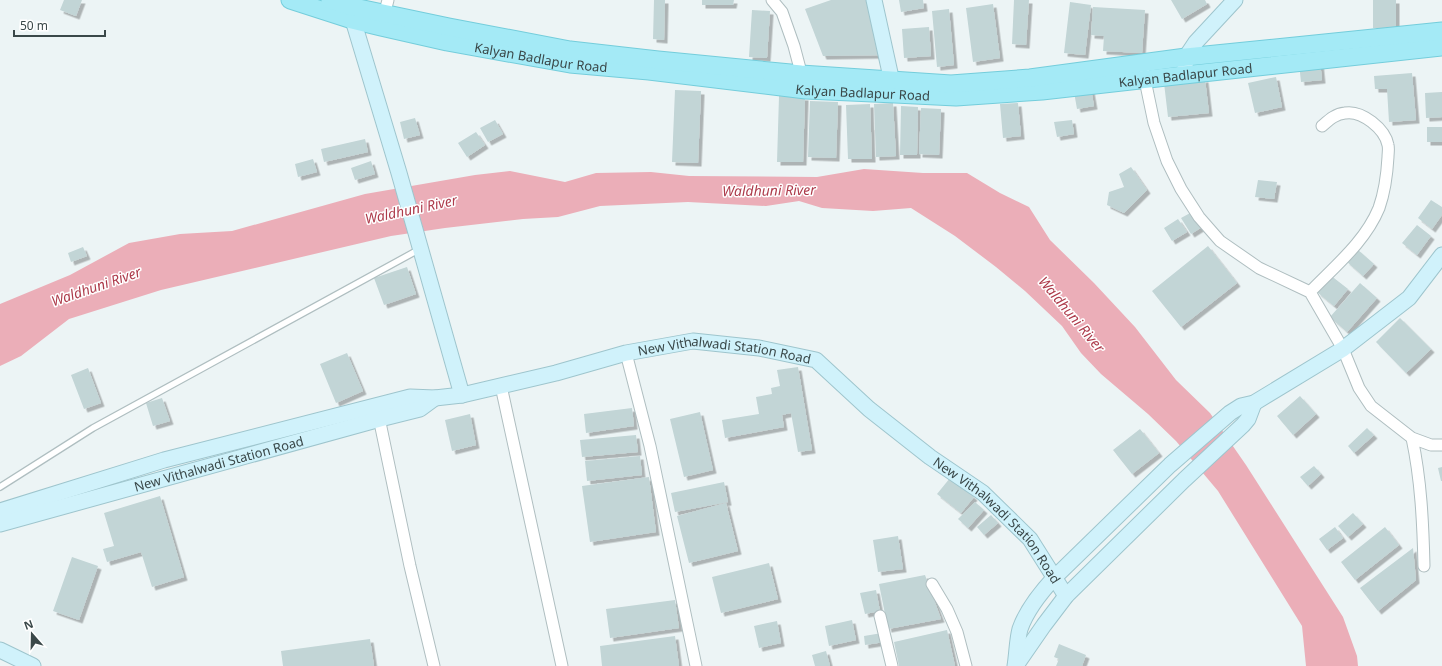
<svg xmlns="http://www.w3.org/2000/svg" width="1442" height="666" font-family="'Noto Sans',sans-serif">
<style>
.water{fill:#ebaeb8}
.building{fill:#c2d5d6;filter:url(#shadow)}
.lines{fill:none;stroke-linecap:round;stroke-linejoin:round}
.lane-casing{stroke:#afbec0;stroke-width:8}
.street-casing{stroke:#afbec0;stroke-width:13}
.secondary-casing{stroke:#9ec5cd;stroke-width:17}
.primary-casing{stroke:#74cddb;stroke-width:19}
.lane{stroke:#fff;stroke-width:5.5}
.street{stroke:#fff;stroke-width:11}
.secondary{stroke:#d0f2fb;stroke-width:15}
.primary{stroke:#a4eaf6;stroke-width:17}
.labels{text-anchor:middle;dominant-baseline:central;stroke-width:3;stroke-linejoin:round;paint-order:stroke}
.street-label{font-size:13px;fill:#3a4849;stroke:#fff}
.water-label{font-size:14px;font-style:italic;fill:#ad3b4b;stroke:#fff}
</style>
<defs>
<filter id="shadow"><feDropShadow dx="3.5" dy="3.5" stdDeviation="0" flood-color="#0004"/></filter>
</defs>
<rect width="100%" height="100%" fill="#ecf4f5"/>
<!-- water -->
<path class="water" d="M864,169L923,173H967L1000,193L1029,207L1050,240L1094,283L1135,327L1176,380L1210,413L1246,465L1343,617L1357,656L1358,666H1306L1302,626L1218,491L1176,441L1148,414L1101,374L1081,353L1062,326L1025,291L996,267L955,236L911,208L873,211L822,208L799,201L766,206L688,202L600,206L558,217L523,219L445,228L391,236L161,290L69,319L21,356L0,366V304L70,275L129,243L180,234L232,231L365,194L475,175L510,171L565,182L596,173L651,172L689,176L817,177Z"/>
<!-- building -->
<path class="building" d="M64,0H82L76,16L60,10Z
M654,0H665L664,40L653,39Z
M702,0H734L733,5H702Z
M831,0H867L886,55L823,56L805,9Z
M899,0H923L924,8L901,12Z
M1014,0H1029L1026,45L1012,44Z
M1171,0H1205L1207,4L1182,19Z
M1373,0H1396V28H1373Z
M1070,2L1091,5L1085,55L1064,53Z
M993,4L1000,58L973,62L966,8Z
M1093,7L1145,10L1142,53L1103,51L1104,36L1091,35Z
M949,9L954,65L937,67L932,11Z
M752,10L770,11L767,58L749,57Z
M929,27L931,56L904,58L902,29Z
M1320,61L1322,80L1301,82L1299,63Z
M1412,73L1416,120L1389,122L1387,89H1375L1374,76Z
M1276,77L1282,107L1255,113L1248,83Z
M1205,79L1209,113L1168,117L1164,83Z
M1091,89L1094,106L1077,109L1074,92Z
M675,90L701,91L698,163L672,162Z
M1442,92V117L1426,118L1425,93Z
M779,96L805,97L803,162H777Z
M810,101L838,102L836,158L808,157Z
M893,103L896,156L876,157L874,104Z
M1018,103L1021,136L1003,138L1000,104Z
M870,104L872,159H848L846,105Z
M901,106L918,107L917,155H900Z
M921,108L941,109L939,155L919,154Z
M415,118L420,135L404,139L400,122Z
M495,120L503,134L488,142L480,128Z
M1072,120L1074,134L1057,137L1054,122Z
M1427,127H1442V142H1427Z
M476,132L485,145L467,157L458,143Z
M365,139L368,152L324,162L321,149Z
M313,159L317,172L298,177L295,164Z
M371,161L375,174L355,180L351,168Z
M1131,167L1147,190L1124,213L1107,205L1109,192L1124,187L1119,174Z
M1258,180L1277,182L1274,199L1255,197Z
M1431,200L1442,207V215L1432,229L1418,218Z
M1192,212L1202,227L1191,234L1181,218Z
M1178,219L1187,232L1172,241L1164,228Z
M1417,225L1431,236L1417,255L1402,243Z
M1208,246L1237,283L1181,327L1152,291Z
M83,247L87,256L71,262L68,253Z
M1357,249L1374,264L1363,276L1346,261Z
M407,267L416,294L384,305L374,278Z
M1330,275L1348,289L1334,306L1317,292Z
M1360,283L1377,298L1347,332L1330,317Z
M1400,318L1431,349L1406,373L1376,342Z
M347,353L363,391L336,403L320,364Z
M798,367L812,450L798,452L791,413L782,415L784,427L725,438L722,420L759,414L756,397L772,394L771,388L780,386L777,370Z
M88,368L101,403L84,409L71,375Z
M1300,396L1316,414L1293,435L1277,416Z
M162,398L170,421L153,426L146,403Z
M632,408L634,426L586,433L584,414Z
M700,412L713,470L684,477L670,419Z
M470,414L476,445L452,451L445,420Z
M1367,428L1374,435L1354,453L1348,446Z
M1140,429L1159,453L1132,474L1113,450Z
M636,435L638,452L582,457L580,440Z
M640,456L642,475L587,481L585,461Z
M1314,466L1321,474L1308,486L1300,477Z
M1442,467V481H1441L1438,468Z
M649,477L656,532L590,542L582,486Z
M950,478L974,497L961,513L937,494Z
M724,482L728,502L675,512L671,493Z
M160,496L184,577L152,587L141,552L107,562L103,549L114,546L104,513Z
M975,502L984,510L968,528L958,519Z
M726,503L738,551L689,563L677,516Z
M1353,513L1363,524L1348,537L1338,526Z
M991,515L998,523L984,535L977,527Z
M1335,527L1343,538L1327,550L1319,539Z
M1385,527L1399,545L1355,580L1341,562Z
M898,536L903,569L878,572L873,540Z
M1413,548L1416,580L1378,611L1360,588Z
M72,557L98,566L79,620L53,611Z
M769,563L778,599L721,613L712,577Z
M925,575L941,619L888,629L879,584Z
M876,590L880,611L865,614L860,593Z
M675,600L679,628L610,638L606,609Z
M852,620L856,640L829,646L825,626Z
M777,621L781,643L759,648L754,626Z
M947,630L955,666H899L894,642Z
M882,633L884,642L865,645L864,636Z
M675,636L679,666H602L600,646Z
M370,639L374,666H283L281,651Z
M1059,644L1086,655L1082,666H1056L1059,659L1054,657Z
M826,651L830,666H815L812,655Z"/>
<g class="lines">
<!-- lane casing -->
<g class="lane-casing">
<path id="lane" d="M0,487L93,428L420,249"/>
</g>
<!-- street casing -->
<g class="street-casing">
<path id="street" d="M772,0L782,12L794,46L803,80
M383,19L388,0
M1145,74V80L1154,123L1167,161L1181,189L1199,217L1220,241L1259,268L1310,292L1343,349L1359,388L1371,406L1412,438L1431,445H1442
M1310,292C1335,266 1365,242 1379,208C1385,191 1387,175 1388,157C1388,153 1389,149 1388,145C1385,129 1362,110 1345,113C1335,114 1329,120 1322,126
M626,353L650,446L696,666
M501,386L562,666
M378,413L410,566L434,666
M1412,438C1421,480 1423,523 1424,566
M932,584L947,609L957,632L966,666
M880,616L892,666"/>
</g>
<!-- secondary casing -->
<g class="secondary-casing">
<g id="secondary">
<path d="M874,0L894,91"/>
<path d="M350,10L399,173L462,395"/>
<path d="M1185,67L1186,57L1196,42L1235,0"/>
<path id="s1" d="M0,511L164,460L410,397L435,398L462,395L556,373L626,353L693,341L759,348L816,360L869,409L930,457L983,493L1030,539L1066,596"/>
<path id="s2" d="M0,524L380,419L420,409L435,398"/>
<path d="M0,650L33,666"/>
<path d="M1017,664L1044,625L1066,596L1184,480L1243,425L1248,419L1254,403"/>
<path d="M1015,666C1017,654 1017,640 1020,629C1027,609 1041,592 1055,577L1170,465L1230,413L1241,406L1254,403L1343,349L1409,298L1442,255"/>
</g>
</g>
<!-- primary casing -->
<g class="primary-casing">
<g id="primary">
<path id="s3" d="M290,0L352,20L381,27L447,42L570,64L649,71L806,90L895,94L956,97L1042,91L1184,75L1442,47"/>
<path d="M330,0L349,6L449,27L570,50L658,60L801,74L951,84L1030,78L1186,57L1442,31"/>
</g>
</g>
<!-- lane -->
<use href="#lane" class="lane"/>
<!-- street -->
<use href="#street" class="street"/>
<!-- secondary -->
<use href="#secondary" class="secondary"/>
<!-- primary -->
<use href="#primary" class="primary"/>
</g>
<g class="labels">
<!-- street labels -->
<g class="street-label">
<text stroke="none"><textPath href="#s3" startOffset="258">Kalyan Badlapur Road</textPath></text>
<text stroke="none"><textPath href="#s3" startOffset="906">Kalyan Badlapur Road</textPath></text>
<text stroke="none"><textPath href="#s3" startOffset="582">Kalyan Badlapur Road</textPath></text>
<text stroke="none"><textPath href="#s1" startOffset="747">New Vithalwadi Station Road</textPath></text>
<text stroke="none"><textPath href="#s2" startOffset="227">New Vithalwadi Station Road</textPath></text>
<text stroke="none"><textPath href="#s1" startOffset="1083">New Vithalwadi Station Road</textPath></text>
</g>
<!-- water labels -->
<g class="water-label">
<text transform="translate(769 190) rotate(-1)">Waldhuni River</text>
<text transform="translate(411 209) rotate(-12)">Waldhuni River</text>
<text transform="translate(96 286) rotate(-19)">Waldhuni River</text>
<text transform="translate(1072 314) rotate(50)">Waldhuni River</text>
</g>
</g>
<!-- north arrow -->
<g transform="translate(32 634) rotate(340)" stroke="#ffffff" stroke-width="3" paint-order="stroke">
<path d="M0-3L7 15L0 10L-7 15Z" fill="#3a4849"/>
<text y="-6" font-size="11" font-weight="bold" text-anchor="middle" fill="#3a4849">N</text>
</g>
<!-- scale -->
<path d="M14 30v6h91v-6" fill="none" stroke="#3a4849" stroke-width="2"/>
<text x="20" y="30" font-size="12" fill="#3a4849" stroke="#ffffff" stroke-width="3" paint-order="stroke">50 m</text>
</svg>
